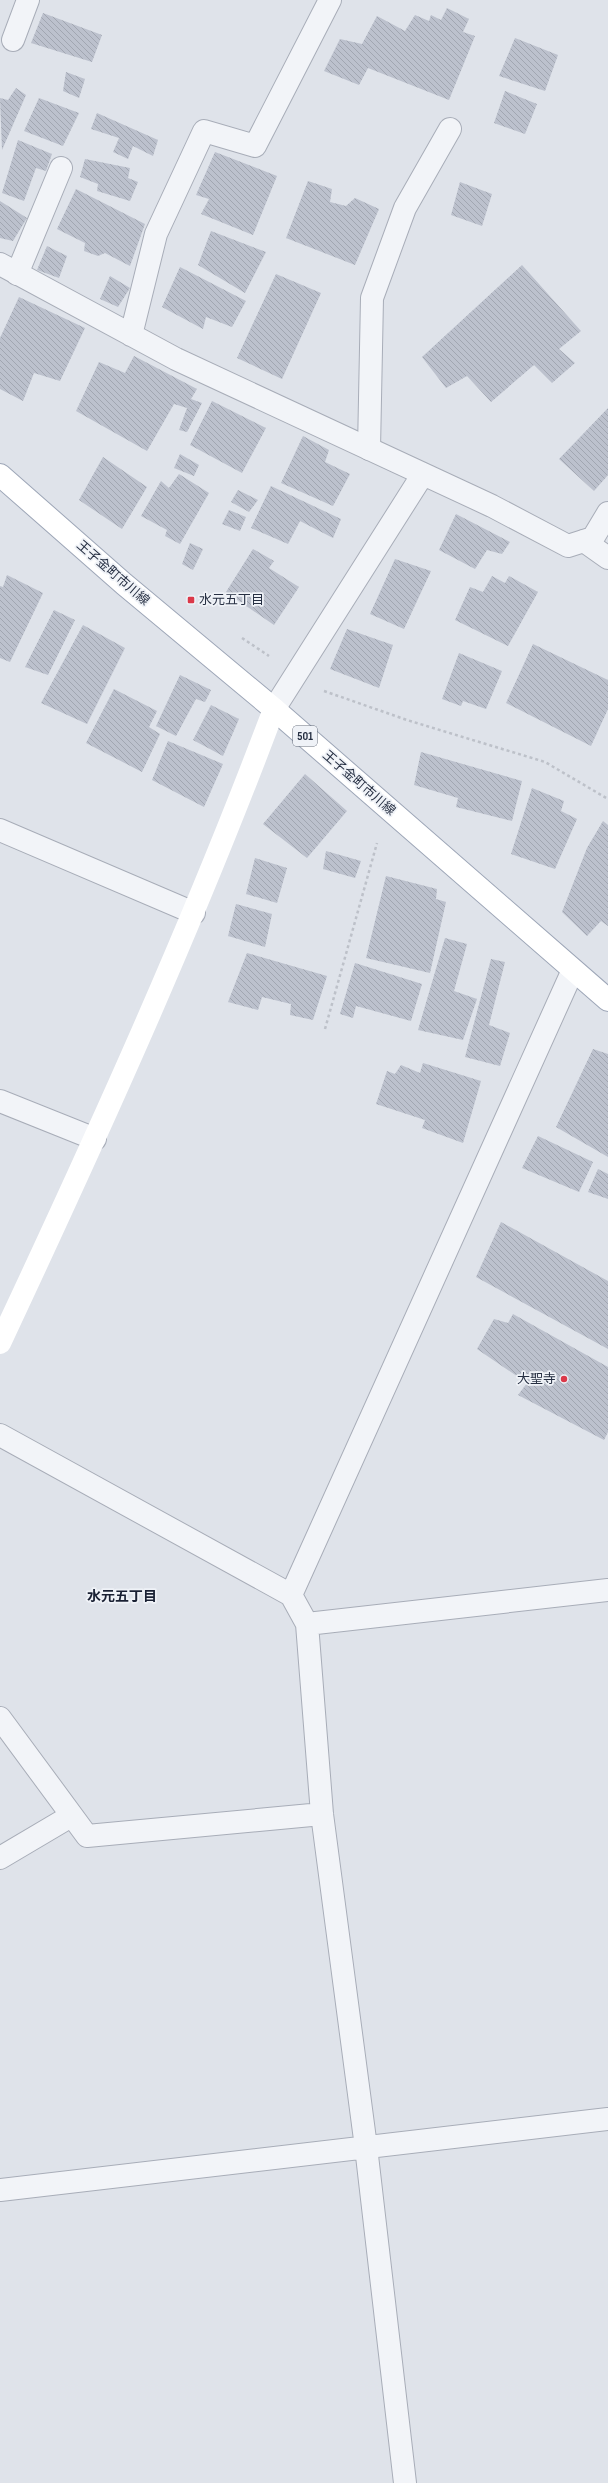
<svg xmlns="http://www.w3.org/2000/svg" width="608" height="2483" font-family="'Sofia Sans Condensed','Noto Sans JP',sans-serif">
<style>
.building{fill:url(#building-back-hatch)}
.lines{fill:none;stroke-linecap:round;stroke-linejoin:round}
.lane-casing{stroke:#a8adb8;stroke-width:24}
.street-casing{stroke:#a8adb8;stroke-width:24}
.primary-casing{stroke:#9da6b7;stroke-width:24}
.path{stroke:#bdc1c9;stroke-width:2.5;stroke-dasharray:3 3;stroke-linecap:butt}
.lane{stroke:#f2f4f8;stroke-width:22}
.street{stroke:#f2f4f8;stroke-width:22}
.secondary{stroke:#fff;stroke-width:22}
.primary{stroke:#fff;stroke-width:22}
.poi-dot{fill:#db3849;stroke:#eff2f7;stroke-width:1.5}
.labels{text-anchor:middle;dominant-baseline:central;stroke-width:3.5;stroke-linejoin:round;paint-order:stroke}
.shield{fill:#eff2f7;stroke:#626a78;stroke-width:1}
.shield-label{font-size:12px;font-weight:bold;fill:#262f42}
.street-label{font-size:13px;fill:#262f42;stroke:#eff2f7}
.poi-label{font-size:13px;fill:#262f42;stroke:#eff2f7;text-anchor:start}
.neighbourhood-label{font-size:14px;font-weight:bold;fill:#192033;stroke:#eff2f7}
</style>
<defs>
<pattern id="building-back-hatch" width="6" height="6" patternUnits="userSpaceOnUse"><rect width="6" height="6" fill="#bcc1cd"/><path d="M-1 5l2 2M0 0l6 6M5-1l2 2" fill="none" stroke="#a1a6b1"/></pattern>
</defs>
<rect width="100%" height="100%" fill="#dfe3ea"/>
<!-- building -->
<path class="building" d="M447,8L469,19L463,32L475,36L449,100L368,68L359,85L324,71L340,39L362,44L377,16L405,31L415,15L429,21L431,15L441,20Z
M43,13L102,35L92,62L31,43Z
M515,38L558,55L545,91L499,76Z
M66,72L85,79L79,98L63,91Z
M16,88L26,95L2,150L0,98L8,100Z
M505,91L537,104L525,134L494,123Z
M39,98L79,113L63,146L24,131Z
M97,113L158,140L153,156L133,146L128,159L113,152L119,138L91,129Z
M18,140L52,154L46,171L36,168L24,201L2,193Z
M215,152L277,176L253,235L201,214L209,199L196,195Z
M85,159L130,168L128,178L138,182L130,201L97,191L98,184L80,177Z
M308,181L332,189L330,202L346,206L355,198L379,209L355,265L286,238Z
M460,182L492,194L482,226L451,215Z
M76,189L145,224L130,266L105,253L98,256L84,251L85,243L57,229Z
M0,201L27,218L13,241L0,238Z
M211,231L266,252L245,293L198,265Z
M47,246L67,256L59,278L37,270Z
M522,265L581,331L559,349L575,363L552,383L534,365L491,402L467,376L446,388L422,357Z
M180,267L246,301L232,327L206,317L203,329L162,307Z
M276,274L321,293L282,379L237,358Z
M110,276L130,288L118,307L100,299Z
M19,297L85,328L60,381L34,373L23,401L0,389V338Z
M134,356L197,389L191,399L202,403L187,432L179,430L187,408L174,404L147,451L76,411L99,362L125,373Z
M212,401L266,428L242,473L190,445Z
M608,408V475L594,491L559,459Z
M303,436L329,450L325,462L350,474L333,506L281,483Z
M180,454L199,465L194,476L174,468Z
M103,457L147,487L122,529L79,500Z
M179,474L209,493L180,544L165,536L167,530L141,516L161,481L169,488Z
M271,486L341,519L333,538L300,521L288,544L251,528Z
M238,490L258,500L249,512L231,502Z
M229,510L246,517L240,531L222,524Z
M456,514L510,542L502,554L487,550L475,569L439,550Z
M190,543L203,549L193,570L182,564Z
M253,549L274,561L269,568L299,587L274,625L226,592Z
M395,559L431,571L404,629L370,614Z
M7,575L43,593L10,662L0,658V586L3,587Z
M492,576L505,583L509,576L538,592L508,646L455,620L470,587L483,592Z
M54,610L75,620L48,675L25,667Z
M83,625L125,648L87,724L41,703Z
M347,629L393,645L379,688L330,669Z
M533,644L608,680V709L591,746L506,703Z
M459,653L502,671L486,709L463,701L461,706L442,699Z
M180,675L211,690L205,702L196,699L176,736L156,726Z
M114,689L157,711L149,727L160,734L142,772L86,743Z
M211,705L239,719L223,756L193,740Z
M168,741L223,764L204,807L152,780Z
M421,752L522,781L512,821L456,807L458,798L414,785Z
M305,774L347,811L307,858L263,824Z
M532,788L564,801L561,811L577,819L555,869L511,854Z
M603,821L608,825V926L601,921L587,936L562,912L587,848Z
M326,851L361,861L355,878L323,869Z
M255,858L287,868L277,903L246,894Z
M386,876L437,889L436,899L446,902L430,973L366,958Z
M236,904L272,914L265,947L228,936Z
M445,938L467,944L454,991L477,999L463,1040L418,1030Z
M247,953L327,976L313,1020L290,1015L291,1004L262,997L258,1010L228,1002Z
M491,959L505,962L489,1025L510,1033L500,1066L465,1057Z
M355,963L422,984L411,1021L356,1006L353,1018L340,1014Z
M593,1049L608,1054V1157L556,1127Z
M423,1063L481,1081L463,1143L422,1128L425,1120L376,1104L387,1071L395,1074L401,1065L420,1073Z
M538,1136L593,1162L579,1192L522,1168Z
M598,1169L608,1174V1199L588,1192Z
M501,1222L608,1281V1349L476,1277Z
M513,1314L608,1367V1432L604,1440L518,1395L527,1383L477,1349L494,1319L508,1323Z"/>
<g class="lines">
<!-- lane casing -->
<g class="lane-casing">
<path id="lane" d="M13,40L28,0
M17,274L61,168
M369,449L372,298L405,208L450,129
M584,541L608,558
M0,1101L95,1139
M0,1858L71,1816"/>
</g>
<!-- street casing -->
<g class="street-casing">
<path id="street" d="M0,264L176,359L492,506L568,546L593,538L608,513
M131,335L156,234L204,131L255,146L330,0
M274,709L423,474
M0,830L194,913
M0,1435L291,1595L307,1624L322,1814L366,2147L405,2483
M291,1595L573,970
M307,1624L608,1590
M0,1718L87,1836L322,1814
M0,2190L608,2119"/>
</g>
<!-- primary casing -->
<g class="primary-casing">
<path id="primary" d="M0,475L124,584L274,709L608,1000"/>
</g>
<!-- path -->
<path class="path" d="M242,638L269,656
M324,691L407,720L545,762L608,799
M325,1029L377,843"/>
<!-- lane -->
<use href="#lane" class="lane"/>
<!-- street -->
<use href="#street" class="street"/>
<!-- secondary -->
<path class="secondary" d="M0,1343C98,1134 193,925 274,709"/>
<!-- primary -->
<use href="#primary" class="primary"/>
</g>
<!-- markers -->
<g class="poi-dot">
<rect x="187" y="596" width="8" height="8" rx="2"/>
<circle cx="564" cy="1379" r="4"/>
</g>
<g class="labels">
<!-- shield labels -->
<rect class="shield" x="293" y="726" width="24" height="20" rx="3"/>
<g class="shield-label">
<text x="305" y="736">501</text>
</g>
<!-- street labels -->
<g class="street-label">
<text transform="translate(113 573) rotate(41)">王子金町市川線</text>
<text transform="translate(359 783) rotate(41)">王子金町市川線</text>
</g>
<!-- poi labels -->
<g class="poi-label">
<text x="199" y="600">水元五丁目</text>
<text x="556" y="1379" text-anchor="end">大聖寺</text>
</g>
<!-- neighbourhood labels -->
<g class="neighbourhood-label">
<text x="122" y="1596">水元五丁目</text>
</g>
</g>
</svg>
